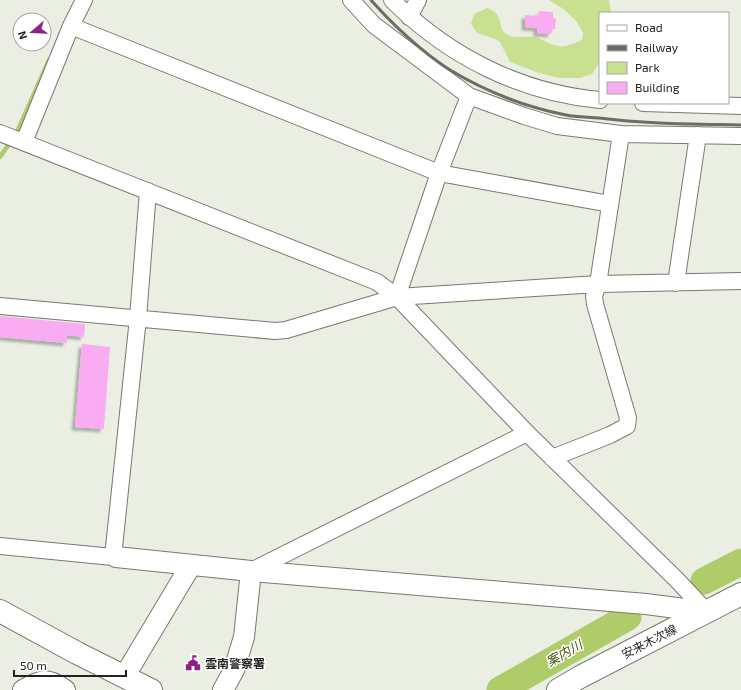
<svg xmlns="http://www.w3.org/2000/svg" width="741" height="690" font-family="'Exo 2','Noto Sans JP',sans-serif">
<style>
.green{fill:#c8e08f}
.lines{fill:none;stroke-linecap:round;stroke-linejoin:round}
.stream{stroke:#b0cb6a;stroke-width:4.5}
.river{stroke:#b0cb6a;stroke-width:27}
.building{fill:#faacf2;filter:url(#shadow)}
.minor-casing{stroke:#767a6f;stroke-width:18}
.tertiary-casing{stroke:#767a6f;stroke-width:22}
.primary-casing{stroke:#767a6f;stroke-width:24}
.trunk-casing{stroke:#767a6f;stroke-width:24}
.minor{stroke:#fff;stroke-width:16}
.tertiary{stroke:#fff;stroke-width:20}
.primary{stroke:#fff;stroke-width:22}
.trunk{stroke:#fff;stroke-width:22}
.rail{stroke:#6b6d66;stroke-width:3}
.labels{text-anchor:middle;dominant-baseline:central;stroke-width:3;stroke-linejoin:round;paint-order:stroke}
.street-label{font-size:12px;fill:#22231f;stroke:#fff}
.poi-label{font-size:12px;font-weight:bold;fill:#22231f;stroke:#fff;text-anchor:start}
.water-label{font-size:13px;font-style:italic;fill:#465711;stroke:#fff}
</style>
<defs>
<filter id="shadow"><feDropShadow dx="-3.5" dy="3.5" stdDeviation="1" flood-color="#0004"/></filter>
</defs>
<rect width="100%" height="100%" fill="#ebefe3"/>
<!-- green -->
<path class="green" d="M549,0H609L611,13H600V62L592,74L580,78H558L536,72L510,62L500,42L495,39L477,33L471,24L474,14L487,8C506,15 496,26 506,34C513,39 526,36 534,37C542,38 549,45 558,46C565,48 575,43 582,40L583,33L577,22L565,10Z"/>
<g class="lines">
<!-- stream -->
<path class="stream" d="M17,132L49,60
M0,157L9,144"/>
<!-- river -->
<path class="river" d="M704,581L741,562
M500,690L628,617"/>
</g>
<!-- building -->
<path class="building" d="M539,11L553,12V18L556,19L555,29H552L551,34L537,33V28L525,27V15L538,16Z
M0,316L85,324L84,337L67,335V343L0,337Z
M82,344L110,347L104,429L75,427Z"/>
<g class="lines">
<!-- minor casing -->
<g class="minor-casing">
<path id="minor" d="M351,0L374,25L469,96L524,116L557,126L621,134L741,136
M392,0C448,56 521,93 600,100
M409,17L418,0
M71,26L439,173L610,204
M643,103L741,106
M0,133L377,282L397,297L527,433L677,580L707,612
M24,142L71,26L84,0
M676,283L698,135
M397,297L439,173L469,96
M0,306L275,331L286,330L397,297L598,284L741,281
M552,458L610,435L627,426L628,418L595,304L594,296L598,284L621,134
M0,546L113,557
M116,557H113L138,318L148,191
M251,571L527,433"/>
</g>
<!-- tertiary casing -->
<g class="tertiary-casing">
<path id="tertiary" d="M116,557L251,571L646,604L707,612
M124,677L191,565
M23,690C42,680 47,677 65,690
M223,690L234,670L244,637L251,571"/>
</g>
<!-- primary casing -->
<g class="primary-casing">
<path id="primary" d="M558,690L580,677L741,594"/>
</g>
<!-- trunk casing -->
<g class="trunk-casing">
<path id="trunk" d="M0,611L77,653L151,690"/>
</g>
<!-- minor -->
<use href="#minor" class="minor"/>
<!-- tertiary -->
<use href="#tertiary" class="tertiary"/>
<!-- primary -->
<use href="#primary" class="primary"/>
<!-- trunk -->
<use href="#trunk" class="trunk"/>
<!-- rail -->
<path class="rail" d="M371,0C392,24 423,53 450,70C485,91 526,107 566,115C576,117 588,117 599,118C646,124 694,124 741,125"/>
</g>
<!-- icons -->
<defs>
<g id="civic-bare" transform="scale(1.2)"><path d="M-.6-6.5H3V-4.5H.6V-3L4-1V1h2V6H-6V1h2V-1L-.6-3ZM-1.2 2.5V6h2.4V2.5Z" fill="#8c2387" stroke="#fff" stroke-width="2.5" paint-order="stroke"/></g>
</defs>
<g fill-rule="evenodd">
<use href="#civic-bare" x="193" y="663"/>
</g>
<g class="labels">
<!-- street labels -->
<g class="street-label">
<text transform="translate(649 641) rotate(-27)">安来木次線</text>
</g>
<!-- poi labels -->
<g class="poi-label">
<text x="205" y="663">雲南警察署</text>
</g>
<!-- water labels -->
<g class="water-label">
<text transform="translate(564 653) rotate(-30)">案内川</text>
</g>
</g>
<!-- legend -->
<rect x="599" y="12" width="130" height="92" fill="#ffffff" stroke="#a7a7a5"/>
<rect x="607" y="25" width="20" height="6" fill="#ffffff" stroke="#a7a7a5"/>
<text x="635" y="32" font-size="12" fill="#22231f">Road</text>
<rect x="607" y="45" width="20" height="6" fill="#6b6d66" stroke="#a7a7a5"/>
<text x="635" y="52" font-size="12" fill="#22231f">Railway</text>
<rect x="607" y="62" width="20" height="12" fill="#c8e08f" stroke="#a7a7a5"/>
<text x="635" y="72" font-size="12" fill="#22231f">Park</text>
<rect x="607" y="82" width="20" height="12" fill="#faacf2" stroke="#a7a7a5"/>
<text x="635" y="92" font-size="12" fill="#22231f">Building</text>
<!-- north arrow -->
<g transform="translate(32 32) rotate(251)"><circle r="19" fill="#ffffff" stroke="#a7a7a5"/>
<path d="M0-3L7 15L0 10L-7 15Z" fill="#8c2387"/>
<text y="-6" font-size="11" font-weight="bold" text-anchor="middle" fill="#22231f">N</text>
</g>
<!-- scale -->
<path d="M14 670v6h112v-6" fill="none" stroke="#22231f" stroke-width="2"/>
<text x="20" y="670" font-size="12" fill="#22231f" stroke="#ffffff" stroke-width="3" paint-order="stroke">50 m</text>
</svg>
